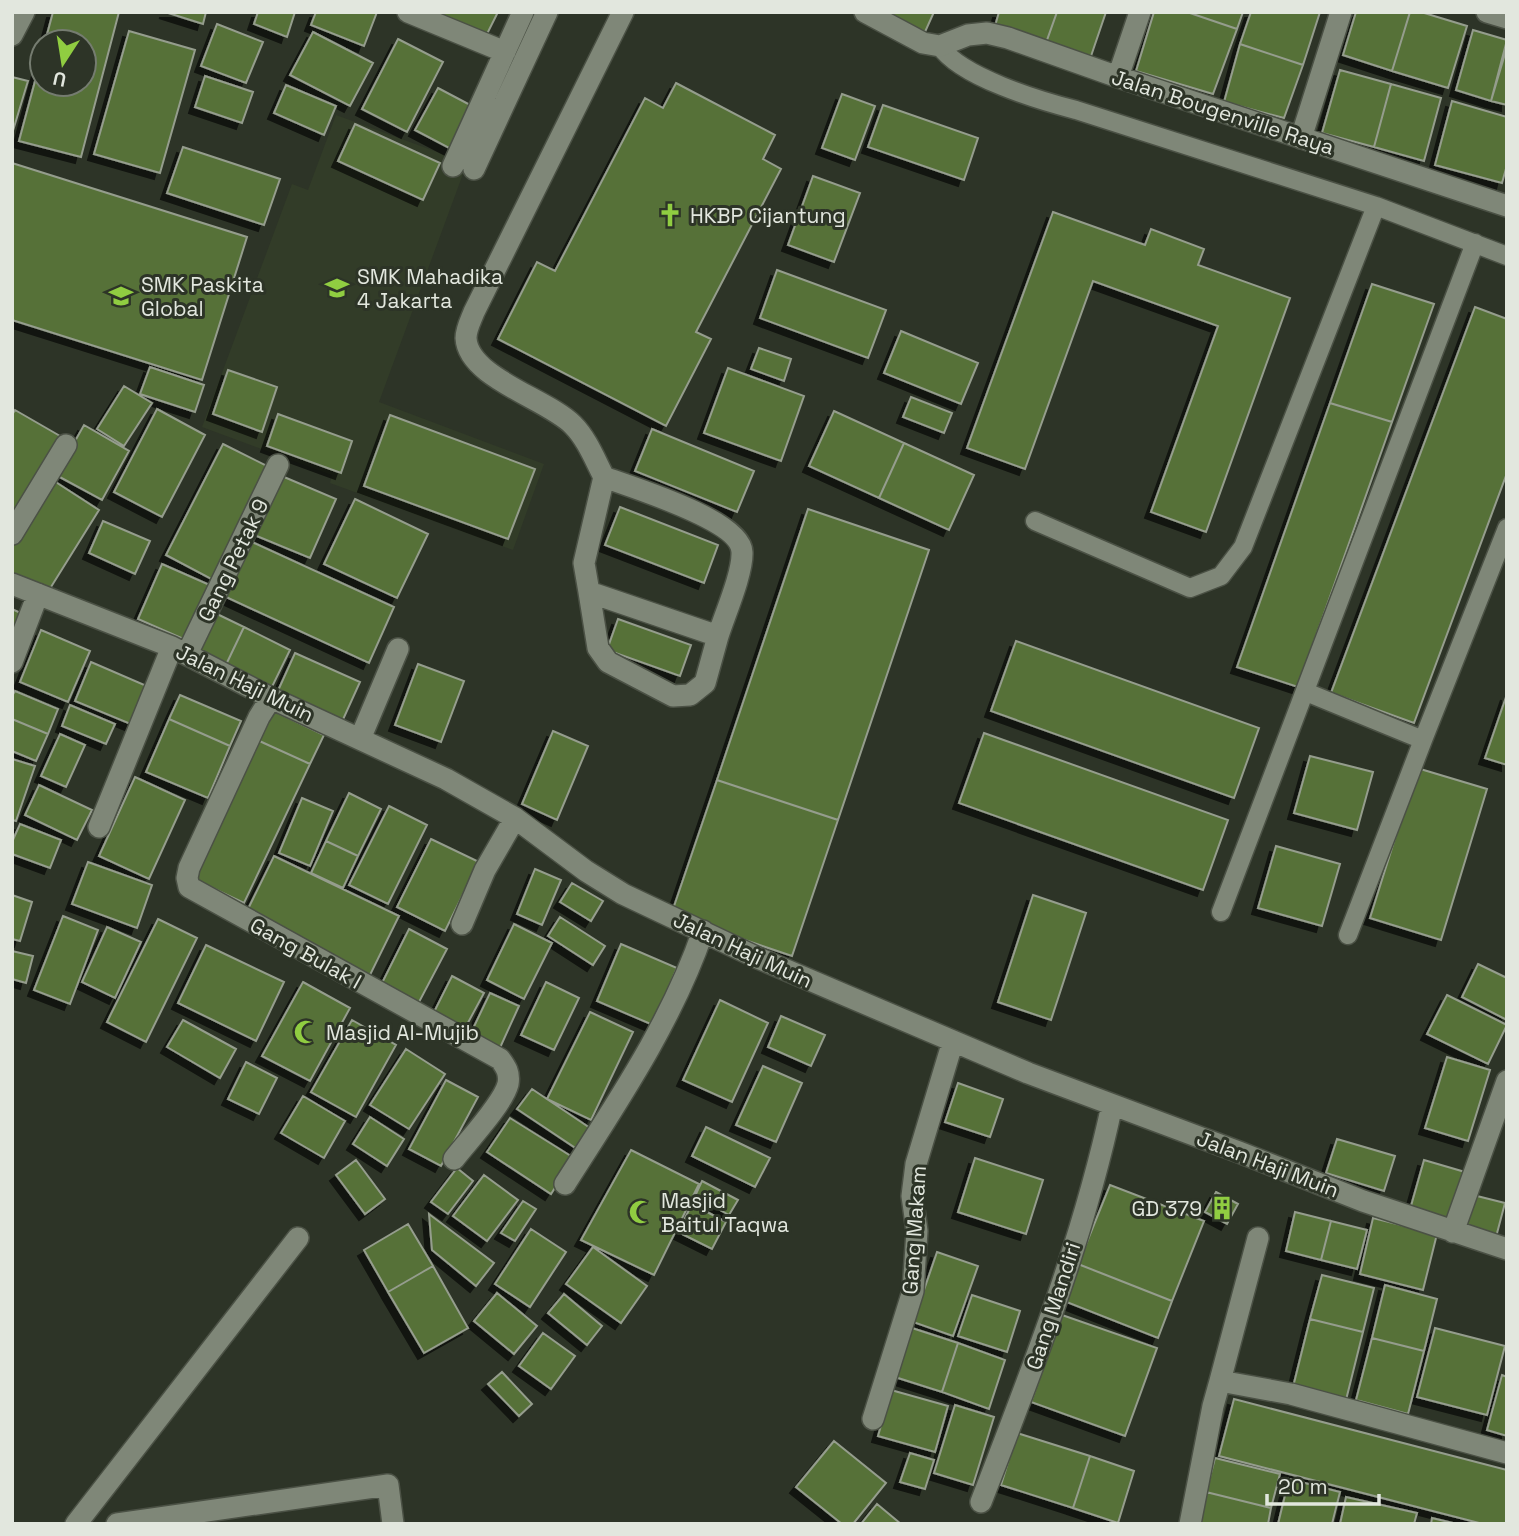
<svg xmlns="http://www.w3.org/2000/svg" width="1519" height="1536" font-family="'Space Grotesk',sans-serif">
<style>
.built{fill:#323c28}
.building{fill:#567139;stroke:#959d8d;stroke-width:2;filter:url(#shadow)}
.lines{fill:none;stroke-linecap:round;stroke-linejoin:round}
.lane-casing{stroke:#4b5145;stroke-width:21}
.street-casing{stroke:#4b5145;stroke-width:24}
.lane{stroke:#7f8778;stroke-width:18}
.street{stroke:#7f8778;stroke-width:21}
.labels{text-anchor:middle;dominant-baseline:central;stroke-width:6;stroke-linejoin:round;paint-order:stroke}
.street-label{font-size:21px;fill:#e2e7de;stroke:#2d3427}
.poi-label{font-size:21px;fill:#e2e7de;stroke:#2d3427;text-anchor:start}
</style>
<defs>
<filter id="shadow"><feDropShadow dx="-6" dy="6" stdDeviation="0" flood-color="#0009"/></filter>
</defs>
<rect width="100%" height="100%" fill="#2d3427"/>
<!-- built -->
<path class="built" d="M336,115L467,163L379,402L544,464L513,550L330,483L332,475L202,427L292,184L308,190Z"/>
<!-- building -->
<path class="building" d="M53,12H119L81,157L19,141L42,55V84H84V42H45Z
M165,12H206L203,24Z
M258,12H295L287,37L254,24Z
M316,12H377L364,46L311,25Z
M432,12H498L484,40Z
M881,12H934L925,32Z
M999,12H1057L1046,43L995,26Z
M1057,12H1106L1090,59L1046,43Z
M1154,12H1187L1237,29L1213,94L1136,71Z
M1187,12H1243L1237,29Z
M1251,12H1320L1303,65L1240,44Z
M1356,12H1410L1392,71L1343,55Z
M1410,12H1421L1467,26L1448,88L1392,71Z
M217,24L263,42L246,83L201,66Z
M1473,30L1507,40L1491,101L1456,90Z
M129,31L195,50L160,173L94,154Z
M313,32L373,63L350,106L290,75Z
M398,39L443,62L407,132L362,109Z
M1240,44L1303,65L1284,118L1224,102Z
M1507,47V105L1491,101Z
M1340,70L1391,84L1374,147L1322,133Z
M205,76L253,92L242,123L195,107Z
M12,77L28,81L12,134Z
M676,83L775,135L763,159L781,169L696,332L711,339L666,426L498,339L537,262L555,271L645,98L663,108Z
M1391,84L1441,98L1424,161L1374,147Z
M286,85L336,106L324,135L274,113Z
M438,88L474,107L451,149L415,130Z
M842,94L875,106L855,160L822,148Z
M1452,101L1507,117V165L1502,183L1435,165Z
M883,105L978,138L964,180L868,147Z
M355,124L440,163L423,200L338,161Z
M183,147L280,179L264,225L167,193Z
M12,163L247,237L202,380L12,320Z
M813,176L860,193L834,262L788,245Z
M1053,212L1145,245L1151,229L1204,249L1198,265L1290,298L1206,532L1151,512L1218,326L1093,281L1025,469L967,448Z
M777,270L886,310L868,358L760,318Z
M1372,284L1434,304L1392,422L1330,403Z
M1475,307L1507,319V473L1414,723L1331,693Z
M901,331L978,363L961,404L884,373Z
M759,348L791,359L784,381L751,369Z
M150,367L204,385L195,412L140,394Z
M728,368L804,396L781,461L704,433Z
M228,370L277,387L262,432L213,414Z
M124,386L152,403L124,446L97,429Z
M911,397L952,413L944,433L903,417Z
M1330,403L1392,422L1298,687L1237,667Z
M157,409L205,435L162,517L114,492Z
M15,410L67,440L12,532V415Z
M834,411L904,443L879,498L809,466Z
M278,414L352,441L341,473L267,446Z
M390,415L535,469L508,539L364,486Z
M84,425L129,451L102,500L56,475Z
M652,429L754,471L737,512L635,471Z
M904,443L974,475L949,530L879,498Z
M223,444L273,469L215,581L166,555Z
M277,474L336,499L310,558L252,534Z
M51,479L99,510L46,595L12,574V540Z
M355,499L428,534L397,598L324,564Z
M620,507L718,545L704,583L605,545Z
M808,509L929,550L838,820L717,780Z
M103,521L150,541L135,574L89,553Z
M252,542L394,607L369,663L226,597Z
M162,564L212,586L188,641L138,619Z
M12,609L27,616L12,645Z
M215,613L244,627L223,671L194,656Z
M618,619L691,645L680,676L607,650Z
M244,627L290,650L269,693L223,671Z
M41,630L90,651L68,702L20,682Z
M1016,641L1259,728L1234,798L991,711Z
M295,653L360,682L341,724L276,695Z
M91,662L149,687L133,725L75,701Z
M418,664L464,681L441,742L395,725Z
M15,691L58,709L48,734L12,719V696Z
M1507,694V765L1485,758Z
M180,695L241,721L230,746L169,719Z
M70,705L115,724L106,744L62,726Z
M270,709L324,735L310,764L255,739Z
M12,719L48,734L36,761L12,751Z
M169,719L230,746L208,798L146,772Z
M553,731L588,746L557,820L522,804Z
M984,733L1228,820L1203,890L959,803Z
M60,734L85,745L66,787L41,776Z
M255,739L310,764L244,903L189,877Z
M1310,756L1373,772L1357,830L1294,813Z
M12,759L35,766L16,821L12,820Z
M1417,768L1487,789L1441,940L1370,918Z
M135,777L185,800L149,879L99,856Z
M717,780L838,820L792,956L671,915Z
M39,785L92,810L77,840L25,815Z
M349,793L381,809L358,856L326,841Z
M302,798L333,811L310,866L279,853Z
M389,806L427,825L388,904L349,885Z
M20,824L61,840L50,868L12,854V842Z
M431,839L479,862L445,931L397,907Z
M326,841L358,856L343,888L311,873Z
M1276,846L1340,864L1322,926L1258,908Z
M274,856L399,916L370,975L245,915Z
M88,862L152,885L137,928L72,904Z
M535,869L561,880L542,925L517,914Z
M572,883L603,901L591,921L560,902Z
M12,895L32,902L20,941L12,939Z
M1033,895L1086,913L1051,1020L998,1002Z
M63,916L98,930L70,1004L34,990Z
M560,917L605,946L593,965L548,936Z
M158,919L197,938L146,1042L107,1022Z
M514,924L552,943L524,999L487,980Z
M107,927L141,942L115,998L82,982Z
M409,929L447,949L418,1004L381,985Z
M621,944L677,968L653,1025L597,1001Z
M206,945L284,982L256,1041L178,1003Z
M12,951L33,956L26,983L12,979Z
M1478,964L1507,978V1020L1462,997Z
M452,976L484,993L463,1032L432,1016Z
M303,982L350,1008L310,1081L262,1056Z
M546,982L579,998L554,1050L521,1035Z
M490,993L519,1006L499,1050L469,1037Z
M1447,995L1507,1025L1488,1064L1427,1034Z
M720,1000L768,1023L732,1102L683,1080Z
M590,1012L633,1032L591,1120L547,1099Z
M781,1016L825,1035L811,1066L768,1047Z
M183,1020L236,1049L220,1078L167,1047Z
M352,1020L396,1045L356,1117L311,1092Z
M406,1049L445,1074L409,1129L370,1105Z
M1447,1057L1490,1070L1468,1141L1425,1128Z
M246,1062L277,1078L259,1114L228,1099Z
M763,1066L802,1083L776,1142L736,1125Z
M446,1080L478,1097L441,1166L409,1149Z
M958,1083L1003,1099L990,1137L945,1122Z
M532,1089L593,1130L580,1151L517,1109Z
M303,1096L345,1121L324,1158L281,1133Z
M370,1117L404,1139L387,1166L353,1144Z
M510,1118L574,1158L551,1194L487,1152Z
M706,1127L770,1158L755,1187L692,1156Z
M1337,1139L1395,1156L1384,1191L1326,1173Z
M631,1150L699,1184L654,1275L581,1240Z
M975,1158L1043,1180L1026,1234L958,1212Z
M356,1160L385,1199L365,1214L336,1175Z
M1424,1160L1465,1172L1450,1224L1409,1213Z
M457,1168L473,1181L448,1214L431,1202Z
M484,1175L518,1200L487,1241L453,1216Z
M702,1181L738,1200L729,1215L695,1196Z
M1110,1185L1204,1221L1172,1301L1078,1264Z
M1216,1192L1238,1204L1227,1224L1205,1212Z
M1473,1195L1505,1203L1496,1237L1464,1229Z
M523,1201L536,1209L515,1241L501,1233Z
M692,1204L726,1222L712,1249L678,1232Z
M1295,1212L1331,1221L1321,1260L1286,1251Z
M429,1214L494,1263L476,1286L432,1250Z
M1373,1218L1437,1234L1423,1290L1360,1274Z
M1331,1221L1367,1230L1357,1269L1321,1260Z
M408,1224L433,1266L388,1292L364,1250Z
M531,1229L566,1252L530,1307L495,1284Z
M593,1247L647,1286L621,1323L566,1284Z
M937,1252L978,1266L953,1336L913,1322Z
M1078,1264L1172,1301L1158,1338L1064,1301Z
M433,1266L468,1328L424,1353L388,1292Z
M1322,1275L1374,1288L1363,1332L1310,1319Z
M1385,1285L1437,1299L1424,1351L1372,1338Z
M497,1293L537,1326L514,1354L474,1321Z
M564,1294L602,1326L587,1345L548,1313Z
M972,1295L1020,1311L1007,1352L958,1336Z
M1062,1315L1157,1348L1125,1436L1031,1402Z
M1310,1319L1363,1332L1346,1400L1293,1387Z
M912,1328L958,1343L942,1392L895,1377Z
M1435,1328L1505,1346L1487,1415L1417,1397Z
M543,1333L575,1356L551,1389L519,1366Z
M1372,1338L1424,1351L1408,1414L1356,1400Z
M958,1343L1005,1360L989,1409L942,1392Z
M502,1372L532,1404L519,1416L488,1384Z
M1502,1375L1507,1377V1436L1487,1430Z
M891,1390L948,1406L935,1452L878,1436Z
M1234,1399L1507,1470V1524H1483L1219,1456Z
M955,1405L994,1417L973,1485L934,1473Z
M1017,1433L1090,1456L1073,1508L1001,1485Z
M834,1441L886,1483L853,1524H842L796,1487Z
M910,1453L934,1460L925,1489L900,1482Z
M1090,1456L1134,1471L1118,1523L1073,1508Z
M1215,1458L1280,1474L1271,1508L1206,1492Z
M1289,1479L1340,1492L1332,1524H1278Z
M1206,1492L1271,1508L1268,1524H1199Z
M1346,1497L1417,1513L1414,1524H1340Z
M877,1504L901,1524H861Z
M1432,1518L1457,1524H1431Z"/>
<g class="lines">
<!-- lane casing -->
<g class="lane-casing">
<path id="lane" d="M940,46C960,77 1041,101 1076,110L1376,206L1507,256
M1035,521L1190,588L1221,576L1243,547L1376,206
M1306,692L1423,740L1348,935
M1423,740L1507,528
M1221,912L1475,243"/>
</g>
<!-- street casing -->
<g class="street-casing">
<path id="street" d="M408,12L505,52
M865,12L923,43L940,46L968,35L987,33L1008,38L1118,77L1507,206
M1487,12L1507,18
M12,35L24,12
M1118,77L1140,12
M1301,138L1341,12
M453,166L523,12
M474,169L547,12
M604,477C631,487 741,520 742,552C743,573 725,614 718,636L589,592L584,563L604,477C595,460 587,439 573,425C548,399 468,378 466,338C466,329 471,320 474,312L623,12
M12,534L66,445
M12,584L172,647L271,698L446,779L515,818L586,871L623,894L758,958L1028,1073L1239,1152L1363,1201L1507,1249
M589,592L598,648L608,662L673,696L690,695L705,683L718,636
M187,654L278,465
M12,662L38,594
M271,698L259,717L189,868L187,878L189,887L500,1059C506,1067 510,1073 508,1084C503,1104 467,1142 454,1159
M360,739L398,649
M99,827L172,647
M462,924L485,870L515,818
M565,1184C616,1104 672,1022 703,931
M1453,1232L1507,1081
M1220,1381L1258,1238
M873,1419L913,1291L917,1231L912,1196L916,1164L953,1041
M981,1502C1031,1373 1083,1241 1112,1105
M76,1524L298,1238
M117,1524L388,1485L393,1524
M1190,1524L1213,1406L1220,1381L1291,1394L1507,1453"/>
</g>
<!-- lane -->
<use href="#lane" class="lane"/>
<!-- street -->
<use href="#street" class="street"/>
</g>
<!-- icons -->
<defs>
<g id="church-bare" transform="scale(1.89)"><path d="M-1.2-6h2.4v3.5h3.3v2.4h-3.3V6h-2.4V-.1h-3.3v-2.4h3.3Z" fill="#90cd41" stroke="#2d3427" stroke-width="2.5" paint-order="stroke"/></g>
<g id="school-bare" transform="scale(1.89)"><path d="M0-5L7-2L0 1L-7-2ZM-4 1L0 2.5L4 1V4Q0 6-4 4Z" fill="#90cd41" stroke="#2d3427" stroke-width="2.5" paint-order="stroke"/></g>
<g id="mosque-bare" transform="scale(1.89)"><path d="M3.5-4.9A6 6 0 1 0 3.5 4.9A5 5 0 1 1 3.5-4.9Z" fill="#90cd41" stroke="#2d3427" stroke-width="2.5" paint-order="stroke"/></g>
<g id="building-bare" transform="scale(1.89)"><path d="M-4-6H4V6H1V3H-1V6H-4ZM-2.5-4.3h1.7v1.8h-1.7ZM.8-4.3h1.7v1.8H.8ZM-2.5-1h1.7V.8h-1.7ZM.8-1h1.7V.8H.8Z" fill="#90cd41" stroke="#2d3427" stroke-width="2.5" paint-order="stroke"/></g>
</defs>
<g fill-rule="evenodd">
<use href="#church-bare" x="670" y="215"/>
<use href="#school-bare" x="337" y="288"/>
<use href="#school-bare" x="121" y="296"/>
<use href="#mosque-bare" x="306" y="1032"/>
<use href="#building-bare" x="1222" y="1208"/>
<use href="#mosque-bare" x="641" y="1212"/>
</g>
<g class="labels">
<!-- street labels -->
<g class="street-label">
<text transform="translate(1223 112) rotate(18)">Jalan Bougenville Raya</text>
<text transform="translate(233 560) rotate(-64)">Gang Petak 9</text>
<text transform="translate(245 683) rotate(26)">Jalan Haji Muin</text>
<text transform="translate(743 950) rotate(25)">Jalan Haji Muin</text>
<text transform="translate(306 953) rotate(29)">Gang Bulak I</text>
<text transform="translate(1268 1164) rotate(21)">Jalan Haji Muin</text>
<text transform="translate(914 1230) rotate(-86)">Gang Makam</text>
<text transform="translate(1053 1306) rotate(-72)">Gang Mandiri</text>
</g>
<!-- poi labels -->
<g class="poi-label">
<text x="690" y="215">HKBP Cijantung</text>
<text x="357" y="276">SMK Mahadika<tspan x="357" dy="24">4 Jakarta</tspan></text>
<text x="141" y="284">SMK Paskita<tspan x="141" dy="24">Global</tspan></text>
<text x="326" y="1032">Masjid Al-Mujib</text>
<text x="661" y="1200">Masjid<tspan x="661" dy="24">Baitul Taqwa</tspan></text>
<text x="1202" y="1208" text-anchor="end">GD 379</text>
</g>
</g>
<!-- border -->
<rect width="1519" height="1536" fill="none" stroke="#e2e7de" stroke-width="28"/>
<!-- north arrow -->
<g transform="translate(63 63) rotate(192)"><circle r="33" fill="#2d3427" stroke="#757c70" stroke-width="2"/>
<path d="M0-5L12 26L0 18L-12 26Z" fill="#90cd41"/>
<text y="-10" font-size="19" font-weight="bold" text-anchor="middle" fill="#e2e7de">U</text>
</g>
<!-- scale -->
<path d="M1267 1494v10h112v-10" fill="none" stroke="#e2e7de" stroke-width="3.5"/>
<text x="1278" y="1494" font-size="21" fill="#e2e7de" stroke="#2d3427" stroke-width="5" paint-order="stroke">20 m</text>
</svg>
